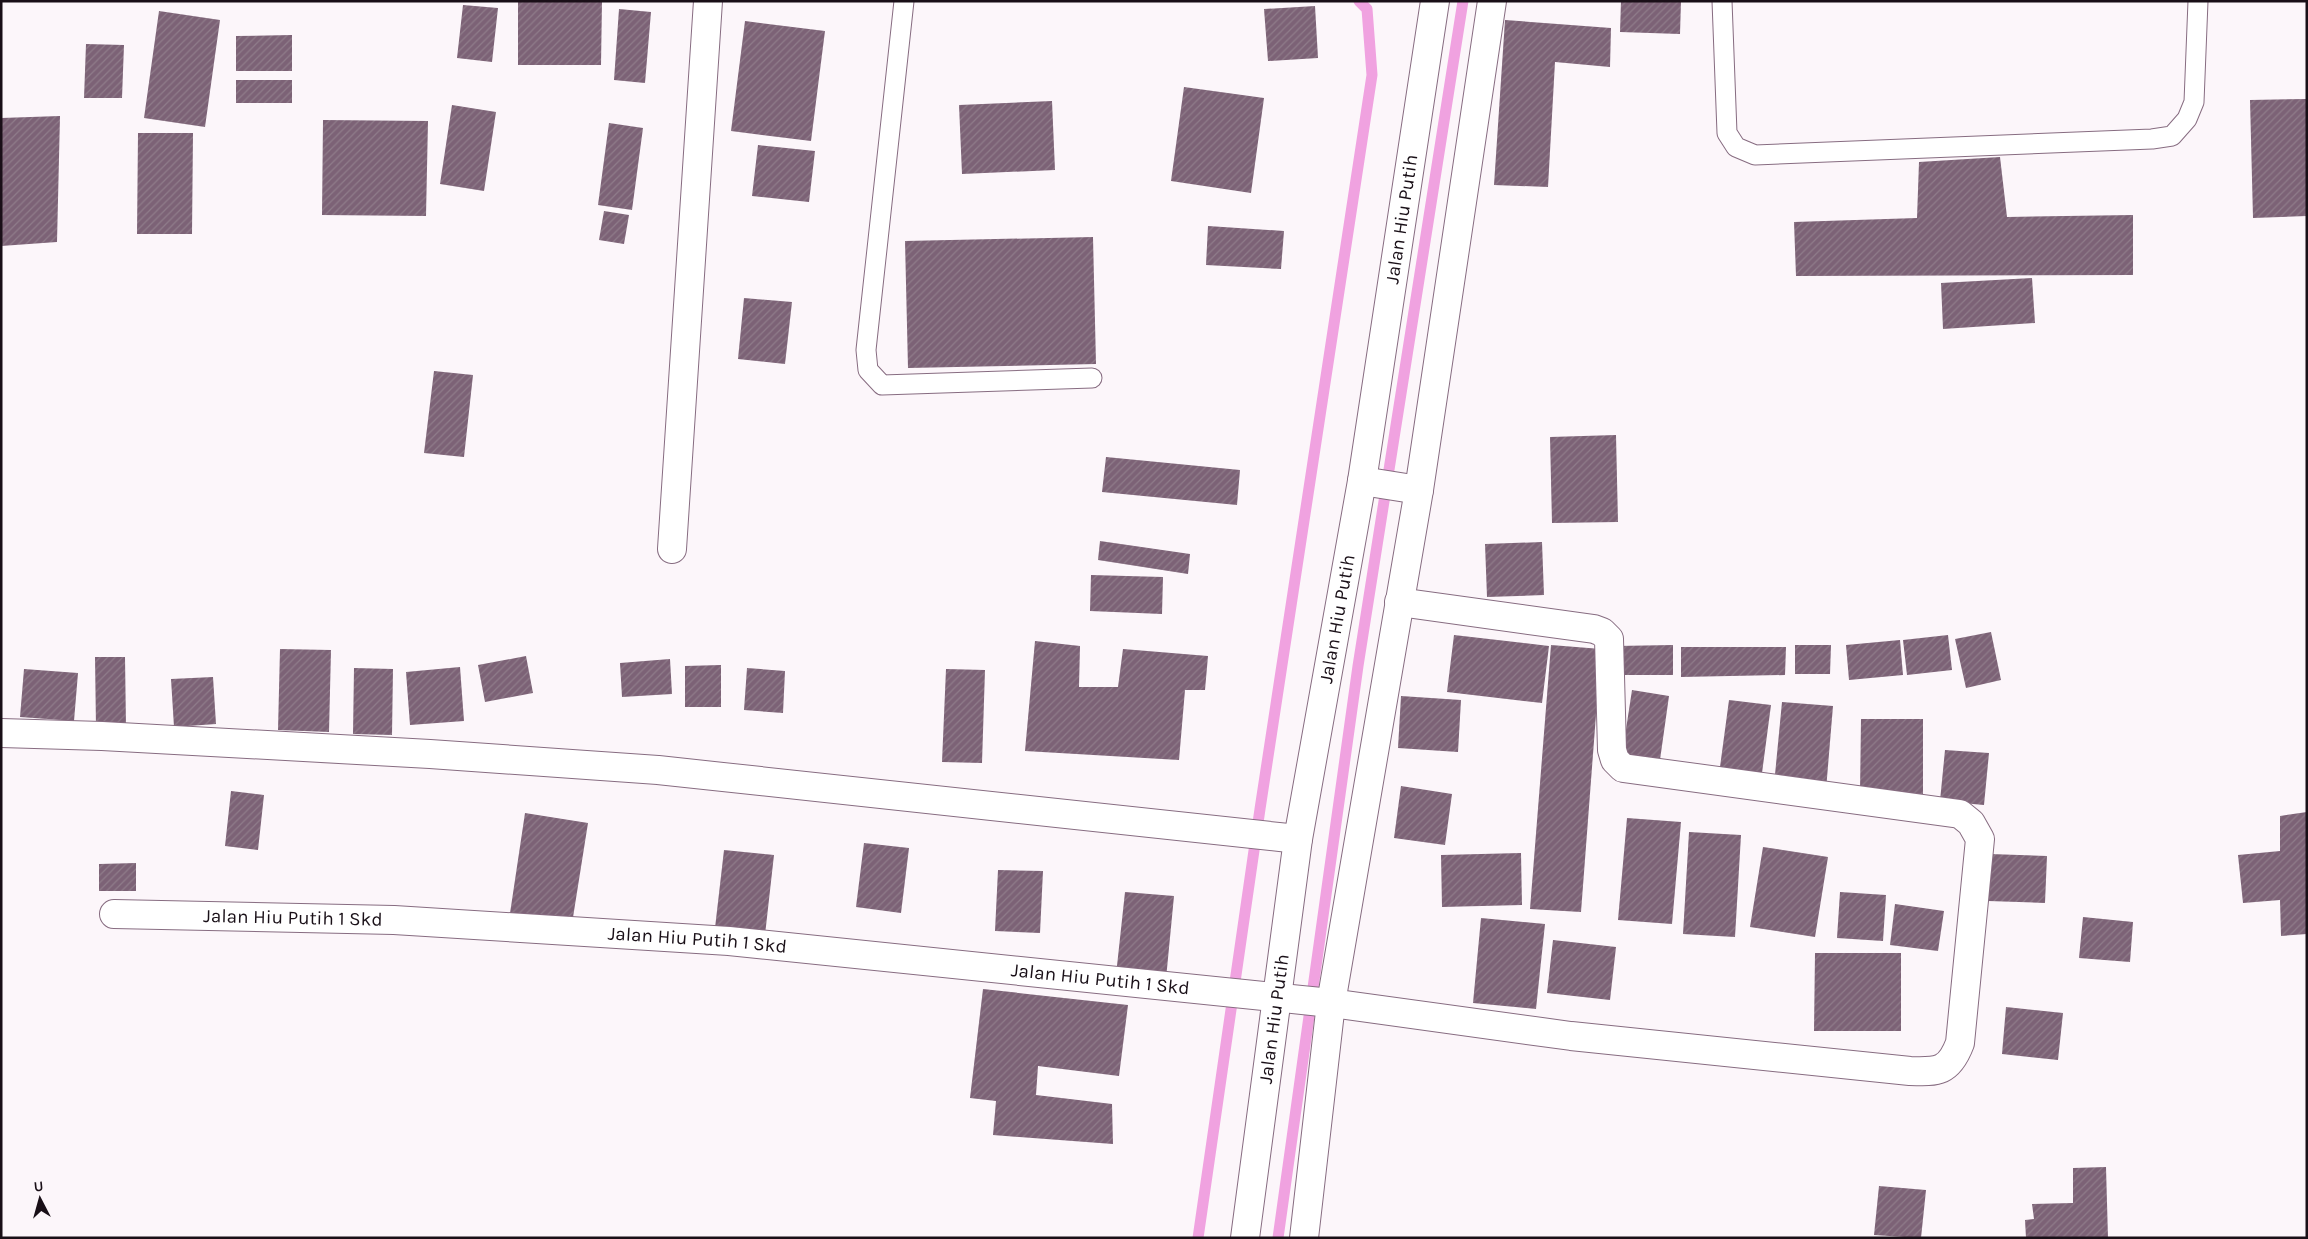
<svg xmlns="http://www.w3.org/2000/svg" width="2308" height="1239" font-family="Karla,sans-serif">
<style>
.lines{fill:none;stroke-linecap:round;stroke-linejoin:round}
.stream{stroke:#f0a2e0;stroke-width:11}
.building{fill:url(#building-hatch)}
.service-casing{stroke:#876c81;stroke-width:21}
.minor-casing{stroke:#876c81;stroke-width:30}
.tertiary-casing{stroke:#876c81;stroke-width:30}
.service{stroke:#fff;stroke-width:19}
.minor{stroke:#fff;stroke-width:28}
.tertiary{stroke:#fff;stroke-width:28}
.labels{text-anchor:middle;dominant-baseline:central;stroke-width:4.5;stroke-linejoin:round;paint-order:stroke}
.street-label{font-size:19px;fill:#190f17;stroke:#fcf6fa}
</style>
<defs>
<pattern id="building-hatch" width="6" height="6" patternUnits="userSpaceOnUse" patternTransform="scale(1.25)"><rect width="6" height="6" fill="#7c6276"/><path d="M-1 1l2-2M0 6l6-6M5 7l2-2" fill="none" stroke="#8f7c8a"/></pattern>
</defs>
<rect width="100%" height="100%" fill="#fcf6fa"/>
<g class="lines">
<!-- stream -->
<path class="stream" d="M1198,1238L1260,809L1372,75L1367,9L1359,1
M1278,1238L1358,666L1463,1"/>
</g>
<!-- building -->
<path class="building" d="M518,1H602L601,65H518Z
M1621,1H1681L1680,34L1620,32Z
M463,5L498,8L492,62L457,58Z
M1315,6L1318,58L1268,61L1264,9Z
M619,9L651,12L645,83L614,80Z
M159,11L220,20L205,127L144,118Z
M1505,20L1611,28L1610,67L1555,62L1548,187L1494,185Z
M745,21L825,31L811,141L731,131Z
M292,35V71H236V36Z
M86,44L124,45L122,98H84Z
M236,80H292V103H236Z
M1184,87L1264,98L1251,193L1171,181Z
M2307,99V216L2253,218L2250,100Z
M1052,101L1055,170L962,174L959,105Z
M452,105L496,112L484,191L440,184Z
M60,116L57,242L1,246V118Z
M323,120L428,121L426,216L322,215Z
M609,123L643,128L632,210L598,205Z
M138,133H193L192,234H137Z
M758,145L815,151L809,202L752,196Z
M2000,157L2007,217L2133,215V275L1796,276L1794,222L1917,218L1919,162Z
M604,211L629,215L624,244L599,240Z
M1208,226L1284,231L1281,269L1206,265Z
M1093,237L1096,364L908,368L905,241Z
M2032,278L2035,323L1943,329L1941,283Z
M744,298L792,302L785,364L738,359Z
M434,371L473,375L464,457L424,453Z
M1616,435L1618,522L1552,523L1550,437Z
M1106,457L1240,470L1237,505L1102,492Z
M1100,541L1190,554L1188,574L1098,560Z
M1542,542L1544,595L1487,597L1485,544Z
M1091,575L1163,577L1162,614L1090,611Z
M1991,632L2001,680L1966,688L1955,639Z
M1454,635L1549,646L1542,703L1447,692Z
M1948,635L1952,670L1907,675L1903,640Z
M1900,640L1903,675L1849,680L1846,645Z
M1035,641L1080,646L1079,687H1118L1123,649L1208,656L1205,690H1185L1179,760L1025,751Z
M1551,645L1601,649L1581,912L1530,909Z
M1673,645V675H1617L1616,646Z
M1795,645H1831L1830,674H1795Z
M1681,647H1786L1785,675L1681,677Z
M280,649L331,650L329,732L278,730Z
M526,656L533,693L485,702L478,665Z
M95,657H125L126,727L96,728Z
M670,659L672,694L622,697L620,663Z
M721,665V707H685V666Z
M460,667L464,721L410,725L406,672Z
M354,668L393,669L392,735L353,734Z
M747,668L785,671L783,713L744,710Z
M24,669L78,673L74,721L20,717Z
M946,669L985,670L982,763L942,762Z
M213,677L216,724L174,727L171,679Z
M1632,690L1669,696L1659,767L1621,762Z
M1401,696L1461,700L1458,752L1398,748Z
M1729,700L1771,705L1762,773L1720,767Z
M1782,702L1833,706L1826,790L1774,785Z
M1861,719H1923V794L1860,793Z
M1945,750L1989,753L1984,805L1940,801Z
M1401,786L1452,794L1445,845L1394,838Z
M231,791L264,795L258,850L225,846Z
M2307,812V934L2281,936L2280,900L2243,903L2238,855L2280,851V816Z
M525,813L588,823L571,930L509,920Z
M1627,818L1681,822L1672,924L1618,920Z
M1689,832L1741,835L1735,937L1683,934Z
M864,843L909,848L901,913L856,907Z
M1763,847L1828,857L1815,937L1750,927Z
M724,850L774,855L765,935L715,928Z
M1521,853L1522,905L1442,907L1441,855Z
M1990,854L2047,856L2045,903L1988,901Z
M136,863V891H99V864Z
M998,870L1043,871L1040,933L995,931Z
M1125,892L1174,896L1166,979L1116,975Z
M1840,892L1886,895L1883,941L1837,938Z
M1895,904L1944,911L1938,951L1890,945Z
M2083,917L2133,922L2130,962L2079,958Z
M1481,918L1545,924L1536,1009L1473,1003Z
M1553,940L1616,947L1610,1000L1547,993Z
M1815,953H1901V1031H1814Z
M983,989L1128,1005L1119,1076L1038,1066L1036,1095L1112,1104L1113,1144L993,1135L996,1101L970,1098Z
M2006,1007L2063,1013L2058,1060L2002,1054Z
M2106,1167L2108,1238H2026L2025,1220L2034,1219L2032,1204L2073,1203V1168Z
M1879,1186L1926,1190L1921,1238L1874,1235Z"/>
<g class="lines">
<!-- service casing -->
<g class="service-casing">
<path id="service" d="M904,1L866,350L868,370L882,385L1092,378
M1722,1L1727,133L1736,147L1755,155L2152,139L2172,136L2187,119L2194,102L2198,1"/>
</g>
<!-- minor casing -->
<g class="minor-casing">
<g id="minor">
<path d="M672,549L708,1"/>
<path d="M1,733L102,736L430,754L658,770L1298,839"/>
<path id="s1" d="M114,914L394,920L729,941L1331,1003L1571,1036L1910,1071C1938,1072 1949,1072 1960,1043L1980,839L1971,823L1960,814L1623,768L1615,760L1612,750L1609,639L1602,632L1594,629L1399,602"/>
</g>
</g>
<!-- tertiary casing -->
<g class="tertiary-casing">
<g id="tertiary">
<path d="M1362,481L1419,490"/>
<path id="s2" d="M1245,1238L1298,839L1362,481L1435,1"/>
<path d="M1304,1238L1331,1003L1419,490L1492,1"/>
</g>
</g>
<!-- service -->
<use href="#service" class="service"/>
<!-- minor -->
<use href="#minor" class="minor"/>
<!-- tertiary -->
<use href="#tertiary" class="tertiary"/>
</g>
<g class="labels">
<!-- street labels -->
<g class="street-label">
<text stroke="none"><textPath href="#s2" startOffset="1031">Jalan Hiu Putih</textPath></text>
<text stroke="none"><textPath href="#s2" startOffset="626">Jalan Hiu Putih</textPath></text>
<text stroke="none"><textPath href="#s1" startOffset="179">Jalan Hiu Putih 1 Skd</textPath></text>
<text stroke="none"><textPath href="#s1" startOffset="584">Jalan Hiu Putih 1 Skd</textPath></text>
<text stroke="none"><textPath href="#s1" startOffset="989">Jalan Hiu Putih 1 Skd</textPath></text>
<text stroke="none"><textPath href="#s2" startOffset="221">Jalan Hiu Putih</textPath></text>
</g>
</g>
<!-- border -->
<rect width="2308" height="1239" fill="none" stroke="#190f17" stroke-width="5"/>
<!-- north arrow -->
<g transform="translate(40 1199) rotate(354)" stroke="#fcf6fa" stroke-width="4" paint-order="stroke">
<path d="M0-4L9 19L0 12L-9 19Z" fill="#190f17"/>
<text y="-8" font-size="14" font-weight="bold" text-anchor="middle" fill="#190f17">U</text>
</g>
</svg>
